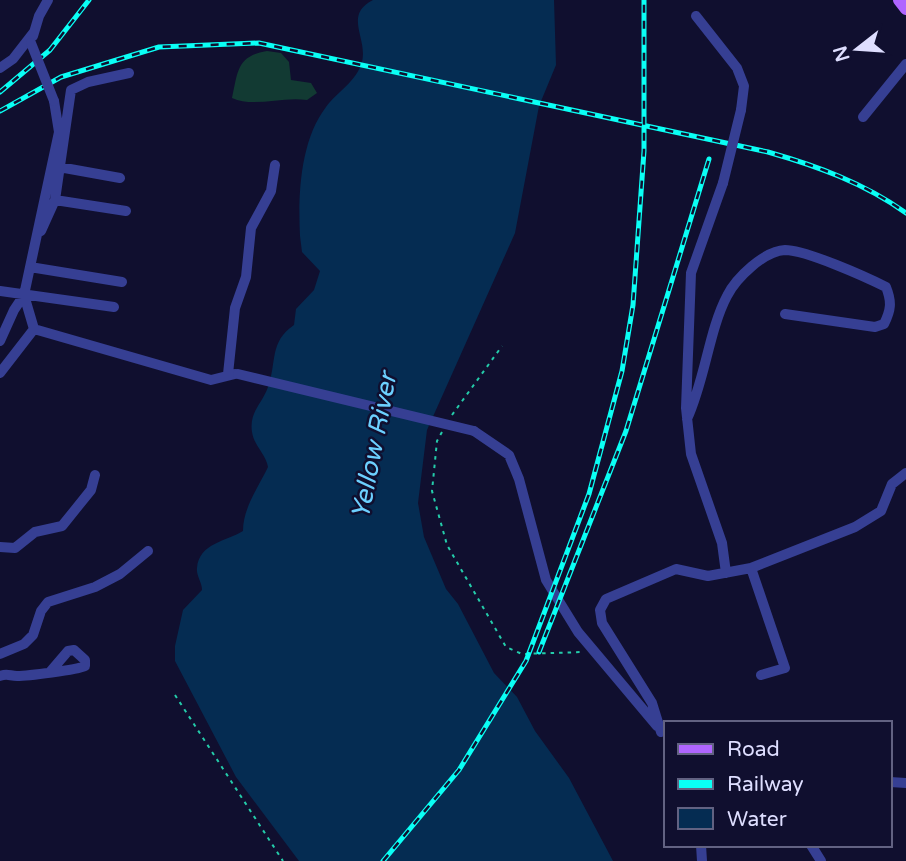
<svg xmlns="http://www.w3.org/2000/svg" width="906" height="861" font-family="'Varela Round',sans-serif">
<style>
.green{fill:#123a33}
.water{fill:#052c52}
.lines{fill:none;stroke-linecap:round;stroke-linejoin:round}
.path{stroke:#24ccaa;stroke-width:2;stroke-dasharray:3.5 5;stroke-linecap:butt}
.minor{stroke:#363f93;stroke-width:10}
.major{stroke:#af65ff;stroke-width:12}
.rail-casing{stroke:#0afff5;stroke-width:5}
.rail{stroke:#100f2f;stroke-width:2.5;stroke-dasharray:8;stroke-linecap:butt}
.minor-bridge{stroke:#363f93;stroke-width:10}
.labels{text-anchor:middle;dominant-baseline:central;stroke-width:5;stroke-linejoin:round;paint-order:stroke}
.water-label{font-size:26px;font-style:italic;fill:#6cd0ff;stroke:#100f2f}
</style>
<rect width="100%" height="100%" fill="#100f2f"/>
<!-- green -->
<path class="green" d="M267,51L281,53L289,62L291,80L311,83L317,93L307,100C282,96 254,108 232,98C238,71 237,56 267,51Z"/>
<!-- water -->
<path class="water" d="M373,0H554L556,65L539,106L515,233L427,430L418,503L424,537L446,589L458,604L494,673L517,697L535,731L569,778L613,861H299L236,777L175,661V646L183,610L202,590C202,582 196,576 197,568C199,543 227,541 243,531C243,508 258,488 268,467C266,454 254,446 252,432C249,412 262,404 268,387C277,362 269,342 294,325L296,309L314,290L320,271L302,252L300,236C298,195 300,141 326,107C338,91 356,82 362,62C368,38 343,15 373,0Z"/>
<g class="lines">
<!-- path -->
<path class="path" d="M452,415L502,346
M442,432L437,441L432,491L447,545L506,647L522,654L583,652
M175,695L283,861"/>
<!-- minor -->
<path class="minor" d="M696,16L737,68L744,86L741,110
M33,36L39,16L48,0
M0,68L13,59L34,32
M863,117L906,64
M59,167L120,178
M723,183L691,273L686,408L691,454L722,543L726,573
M55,200L126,211
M41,231L55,200L71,90L88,82L129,73
M30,267L122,282
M0,291L114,307
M34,329L211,380L235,374
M0,341L14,310L24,295
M0,373L34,329L24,295L59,132L54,101
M228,374L235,308L246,277L251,228L271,191L275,165
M687,419C705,380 709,330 727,296C736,278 764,251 785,250C806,250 866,277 886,287C892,302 891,310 884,324L875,327L785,314
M474,431L509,455L519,479L546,580L578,632L657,726
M0,547L15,548L35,532L62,526L91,490L95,475
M751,568L785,668L761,675
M0,654L24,644L33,635L41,611L48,602L95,587L120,574L148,551
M0,676C7,673 10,676 17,676C27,676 77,670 85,666V660L74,650L68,651L50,672
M661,732L652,703L602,623L600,610L606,599L676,569L708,576L751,568L855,527L881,511L892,484L906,473
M890,782L906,783
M701,845L702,861
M811,845L821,861"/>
<!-- major -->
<path class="major" d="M899,0L906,9"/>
<!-- rail casing -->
<g class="rail-casing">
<path id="rail" d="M0,92L50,50L89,0
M0,111L61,77L159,47L259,43L768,152C817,166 864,183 906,213
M539,652L626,431L709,159
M383,861L459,770L526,661L589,494L622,371L633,305L644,151V0"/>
</g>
<!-- rail -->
<use href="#rail" class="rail"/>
<!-- minor-bridge -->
<path class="minor-bridge" d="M31,43L54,101
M723,183L741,110
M238,374L474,431"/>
</g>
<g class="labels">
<!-- water labels -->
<g class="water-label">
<text transform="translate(374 446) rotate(-79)">Yellow River</text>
</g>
</g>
<!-- legend -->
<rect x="664" y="721" width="228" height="126" fill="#100f2f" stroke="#626282" stroke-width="2"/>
<rect x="678" y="744" width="35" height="10" fill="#af65ff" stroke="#626282" stroke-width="2"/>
<text x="727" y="756" font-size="21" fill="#dedeff">Road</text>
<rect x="678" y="779" width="35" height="10" fill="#0afff5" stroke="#626282" stroke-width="2"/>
<text x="727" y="791" font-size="21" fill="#dedeff">Railway</text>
<rect x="678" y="808" width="35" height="21" fill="#052c52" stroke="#626282" stroke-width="2"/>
<text x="727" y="826" font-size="21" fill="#dedeff">Water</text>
<!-- north arrow -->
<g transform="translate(857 49) rotate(253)" stroke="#100f2f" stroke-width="5" paint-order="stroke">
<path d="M0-5L12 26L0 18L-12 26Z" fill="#dedeff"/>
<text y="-10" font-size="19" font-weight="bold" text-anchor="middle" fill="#dedeff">N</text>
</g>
</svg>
